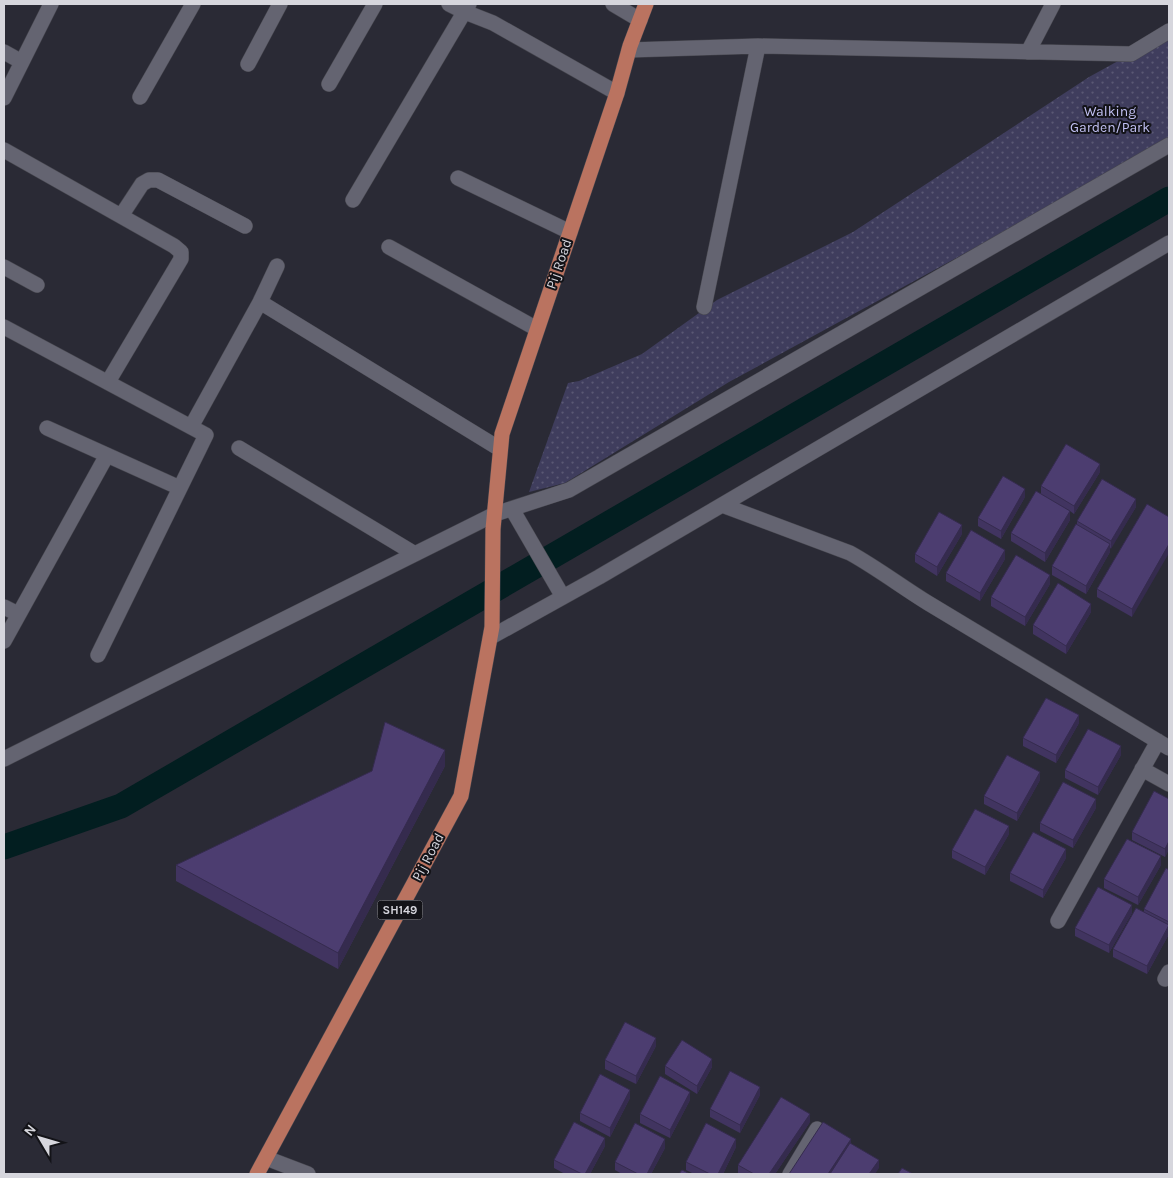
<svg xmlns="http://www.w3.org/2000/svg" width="1173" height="1178" font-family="Karla,sans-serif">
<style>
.park{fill:url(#park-dots)}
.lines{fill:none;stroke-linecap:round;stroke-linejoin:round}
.canal{stroke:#021e20;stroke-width:25}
.minor-casing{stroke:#46464e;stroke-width:16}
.major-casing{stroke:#46464e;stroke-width:16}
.minor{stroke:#646471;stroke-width:15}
.major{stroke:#ba7360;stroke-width:15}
.wall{fill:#413460}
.shaded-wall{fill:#352b4e}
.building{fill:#4c3d70;stroke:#352b4e}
.labels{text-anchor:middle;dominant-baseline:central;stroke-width:4;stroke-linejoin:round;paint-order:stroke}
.shield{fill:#131318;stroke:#9c9ca2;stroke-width:1}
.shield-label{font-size:12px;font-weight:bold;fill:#d6d6dd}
.park-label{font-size:14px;fill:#c1c0f2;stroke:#131318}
.street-label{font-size:14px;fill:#d6d6dd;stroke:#131318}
</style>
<defs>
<pattern id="park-dots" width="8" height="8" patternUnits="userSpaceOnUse" patternTransform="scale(1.25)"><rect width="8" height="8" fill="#3f3d5d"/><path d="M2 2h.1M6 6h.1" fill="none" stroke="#5a5874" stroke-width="1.8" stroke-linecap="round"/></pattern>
</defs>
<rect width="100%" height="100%" fill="#2a2a35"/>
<!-- park -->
<path class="park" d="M1169,33V138L1103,178L729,382L565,483L529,492L568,383L579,381L642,354L717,300L853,232L1089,77Z"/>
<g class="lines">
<!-- canal -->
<path class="canal" d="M4,847L121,806L1169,199"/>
<!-- minor casing -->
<g class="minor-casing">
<path id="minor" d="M449,4L465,12L493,23L617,93
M613,4L640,20
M629,50L758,46L1131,54L1169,31
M4,52L22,62
M1028,52L1053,4
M248,64L280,4
M329,84L375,4
M140,97L193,4
M4,98L51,4
M4,150L174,246L181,252V259L108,382
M458,178L570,232
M353,200L469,4
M121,216L142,184L149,180H158L245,226
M389,247L537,329
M4,267L37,285
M260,302L500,449
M704,307L758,46
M4,327L206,435L98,655
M191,427L260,302L277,266
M47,428L180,488
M239,448L415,554
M722,505L850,553C877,568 902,587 928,603L1169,748
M512,509L563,597
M4,607L18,614
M491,637L599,577L1169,243
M4,641L107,455
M4,759L495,514L569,490L1169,145
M1142,769L1169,784
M1058,921L1158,741
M1165,979L1169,972
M266,1158L308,1174
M790,1174L817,1129"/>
</g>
<!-- major casing -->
<g class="major-casing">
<path id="major" d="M257,1174L461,796L492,627L493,529L502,434L617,93L630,46L646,4"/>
</g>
<!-- minor -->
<use href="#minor" class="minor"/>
<!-- major -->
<use href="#major" class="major"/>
</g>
<!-- wall -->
<path class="wall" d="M1100,472L1074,514L1070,511V520L1045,562L1011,541V533L1041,494V486Z
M1025,497L1001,539L978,526V518Z
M1147,504L1132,617L1097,597V589Z
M1136,507L1110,549V552L1086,594L1052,575V566L1077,524V521Z
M962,534L937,576L915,562V554Z
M1005,559L980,601L946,581V573Z
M1050,584L1025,626L991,606V597Z
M1091,612L1066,654L1033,634V625Z
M1079,723L1056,763L1023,746V738Z
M1121,755L1098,795L1065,778V770Z
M445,766L338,969L176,881V865Z
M1040,780L1017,821L984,804V796Z
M1169,799V849L1165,857L1132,840V832Z
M1096,808L1073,848L1040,831V823Z
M1009,834L985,875L952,858V850Z
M1066,858L1043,898L1010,881V873Z
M1161,865L1138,905L1104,888V879Z
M1169,870V934L1147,974L1113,957V949L1144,912V909Z
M1132,913L1109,953L1075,936V928Z
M656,1046L636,1084L605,1069V1060Z
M665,1066L712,1067L697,1094L665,1074Z
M760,1095L740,1133L710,1117V1109Z
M630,1098L610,1137L580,1121V1113Z
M690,1100L670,1138L640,1123V1114Z
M810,1122L775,1174H740L738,1173V1165Z
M605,1146L590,1174H565L554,1168V1160Z
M736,1147L723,1174H694L686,1170V1162Z
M665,1148L651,1174H622L615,1170V1162Z"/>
<!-- shaded-wall -->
<path class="shaded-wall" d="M1100,464V472L1074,514V506Z
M1025,489V497L1001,539V531Z
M1136,499V507L1111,549V541Z
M1070,511V520L1045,562V553Z
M962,525V534L937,576V567Z
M1110,544V552L1086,594V586Z
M1169,544V553L1132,617V609Z
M1005,550V559L980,601V593Z
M1050,575V584L1025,626V617Z
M1091,604V612L1066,654V646Z
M1079,715V723L1056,763V755Z
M1121,746V755L1098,795V787Z
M445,750V766L338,969V953Z
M1040,772V780L1017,821V813Z
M1096,799V808L1073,848V840Z
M1009,826V834L985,875V867Z
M1169,841V849L1165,857V849Z
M1066,849V858L1043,898V890Z
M1161,856V865L1138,905V897Z
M1132,905V913L1109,953V945Z
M1169,926V934L1147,974V966Z
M656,1038V1046L636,1084V1076Z
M712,1059V1067L697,1094V1086Z
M760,1087V1095L740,1133V1125Z
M630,1090V1098L610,1137V1128Z
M690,1092V1100L670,1138V1130Z
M810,1114V1122L775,1174H769Z
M605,1138V1146L590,1174H585Z
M665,1139V1148L651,1174H647Z
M736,1139V1147L723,1174H718Z
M851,1139V1147L833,1174H828Z
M879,1160V1168L875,1174H869Z"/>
<!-- building -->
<path class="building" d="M1066,444L1100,464L1074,506L1041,486Z
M1003,476L1025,489L1001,531L978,518Z
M1102,479L1136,499L1111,541L1077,521Z
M1036,491L1070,511L1045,553L1011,533Z
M1147,504L1169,517V544L1132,609L1097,589Z
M939,512L962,525L937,567L915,554Z
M1076,524L1110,544L1086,586L1052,566Z
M971,530L1005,550L980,593L946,573Z
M1016,555L1050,575L1025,617L991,597Z
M1058,583L1091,604L1066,646L1033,625Z
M1046,698L1079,715L1056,755L1023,738Z
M385,722L445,750L338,953L176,865L372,771Z
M1088,729L1121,746L1098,787L1065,770Z
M1007,755L1040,772L1017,813L984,796Z
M1063,782L1096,799L1073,840L1040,823Z
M1154,791L1169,799V841L1165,849L1132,832Z
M975,809L1009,826L985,867L952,850Z
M1033,832L1066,849L1043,890L1010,873Z
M1127,839L1161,856L1138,897L1104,879Z
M1166,868L1169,870V922L1144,909Z
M1098,887L1132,905L1109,945L1075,928Z
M1136,908L1169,925L1147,966L1113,949Z
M625,1022L656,1038L636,1076L605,1060Z
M682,1040L712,1059L697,1086L665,1066Z
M730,1071L760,1087L740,1125L710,1109Z
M600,1074L630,1090L610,1128L580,1113Z
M660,1076L690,1092L670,1130L640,1114Z
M781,1097L810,1114L769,1174H754L738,1165Z
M574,1122L605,1138L585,1174H582L554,1160Z
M823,1122L851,1139L828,1174H789Z
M635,1123L665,1139L647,1174H638L615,1162Z
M706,1123L736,1139L718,1174H710L686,1162Z
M850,1143L879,1160L869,1174H830Z
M902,1168L913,1174H898Z
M682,1170L690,1174H679Z"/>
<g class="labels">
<!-- shield labels -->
<rect class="shield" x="377.5" y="900.5" width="45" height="19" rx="4"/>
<g class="shield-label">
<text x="400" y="910">SH149</text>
</g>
<!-- park labels -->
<g class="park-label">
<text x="1110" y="111">Walking<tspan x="1110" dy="16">Garden/Park</tspan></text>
</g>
<!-- street labels -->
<g class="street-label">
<text transform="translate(559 264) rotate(-71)">Pij Road</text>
<text transform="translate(428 857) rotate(-62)">Pij Road</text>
</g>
</g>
<!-- border -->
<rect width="1173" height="1178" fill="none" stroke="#d6d6dd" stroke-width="10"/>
<!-- north arrow -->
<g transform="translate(40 1138) rotate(308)" stroke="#131318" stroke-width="4" paint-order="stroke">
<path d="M0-4L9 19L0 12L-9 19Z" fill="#d6d6dd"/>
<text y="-8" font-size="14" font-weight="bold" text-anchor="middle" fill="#d6d6dd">N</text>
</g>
</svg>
